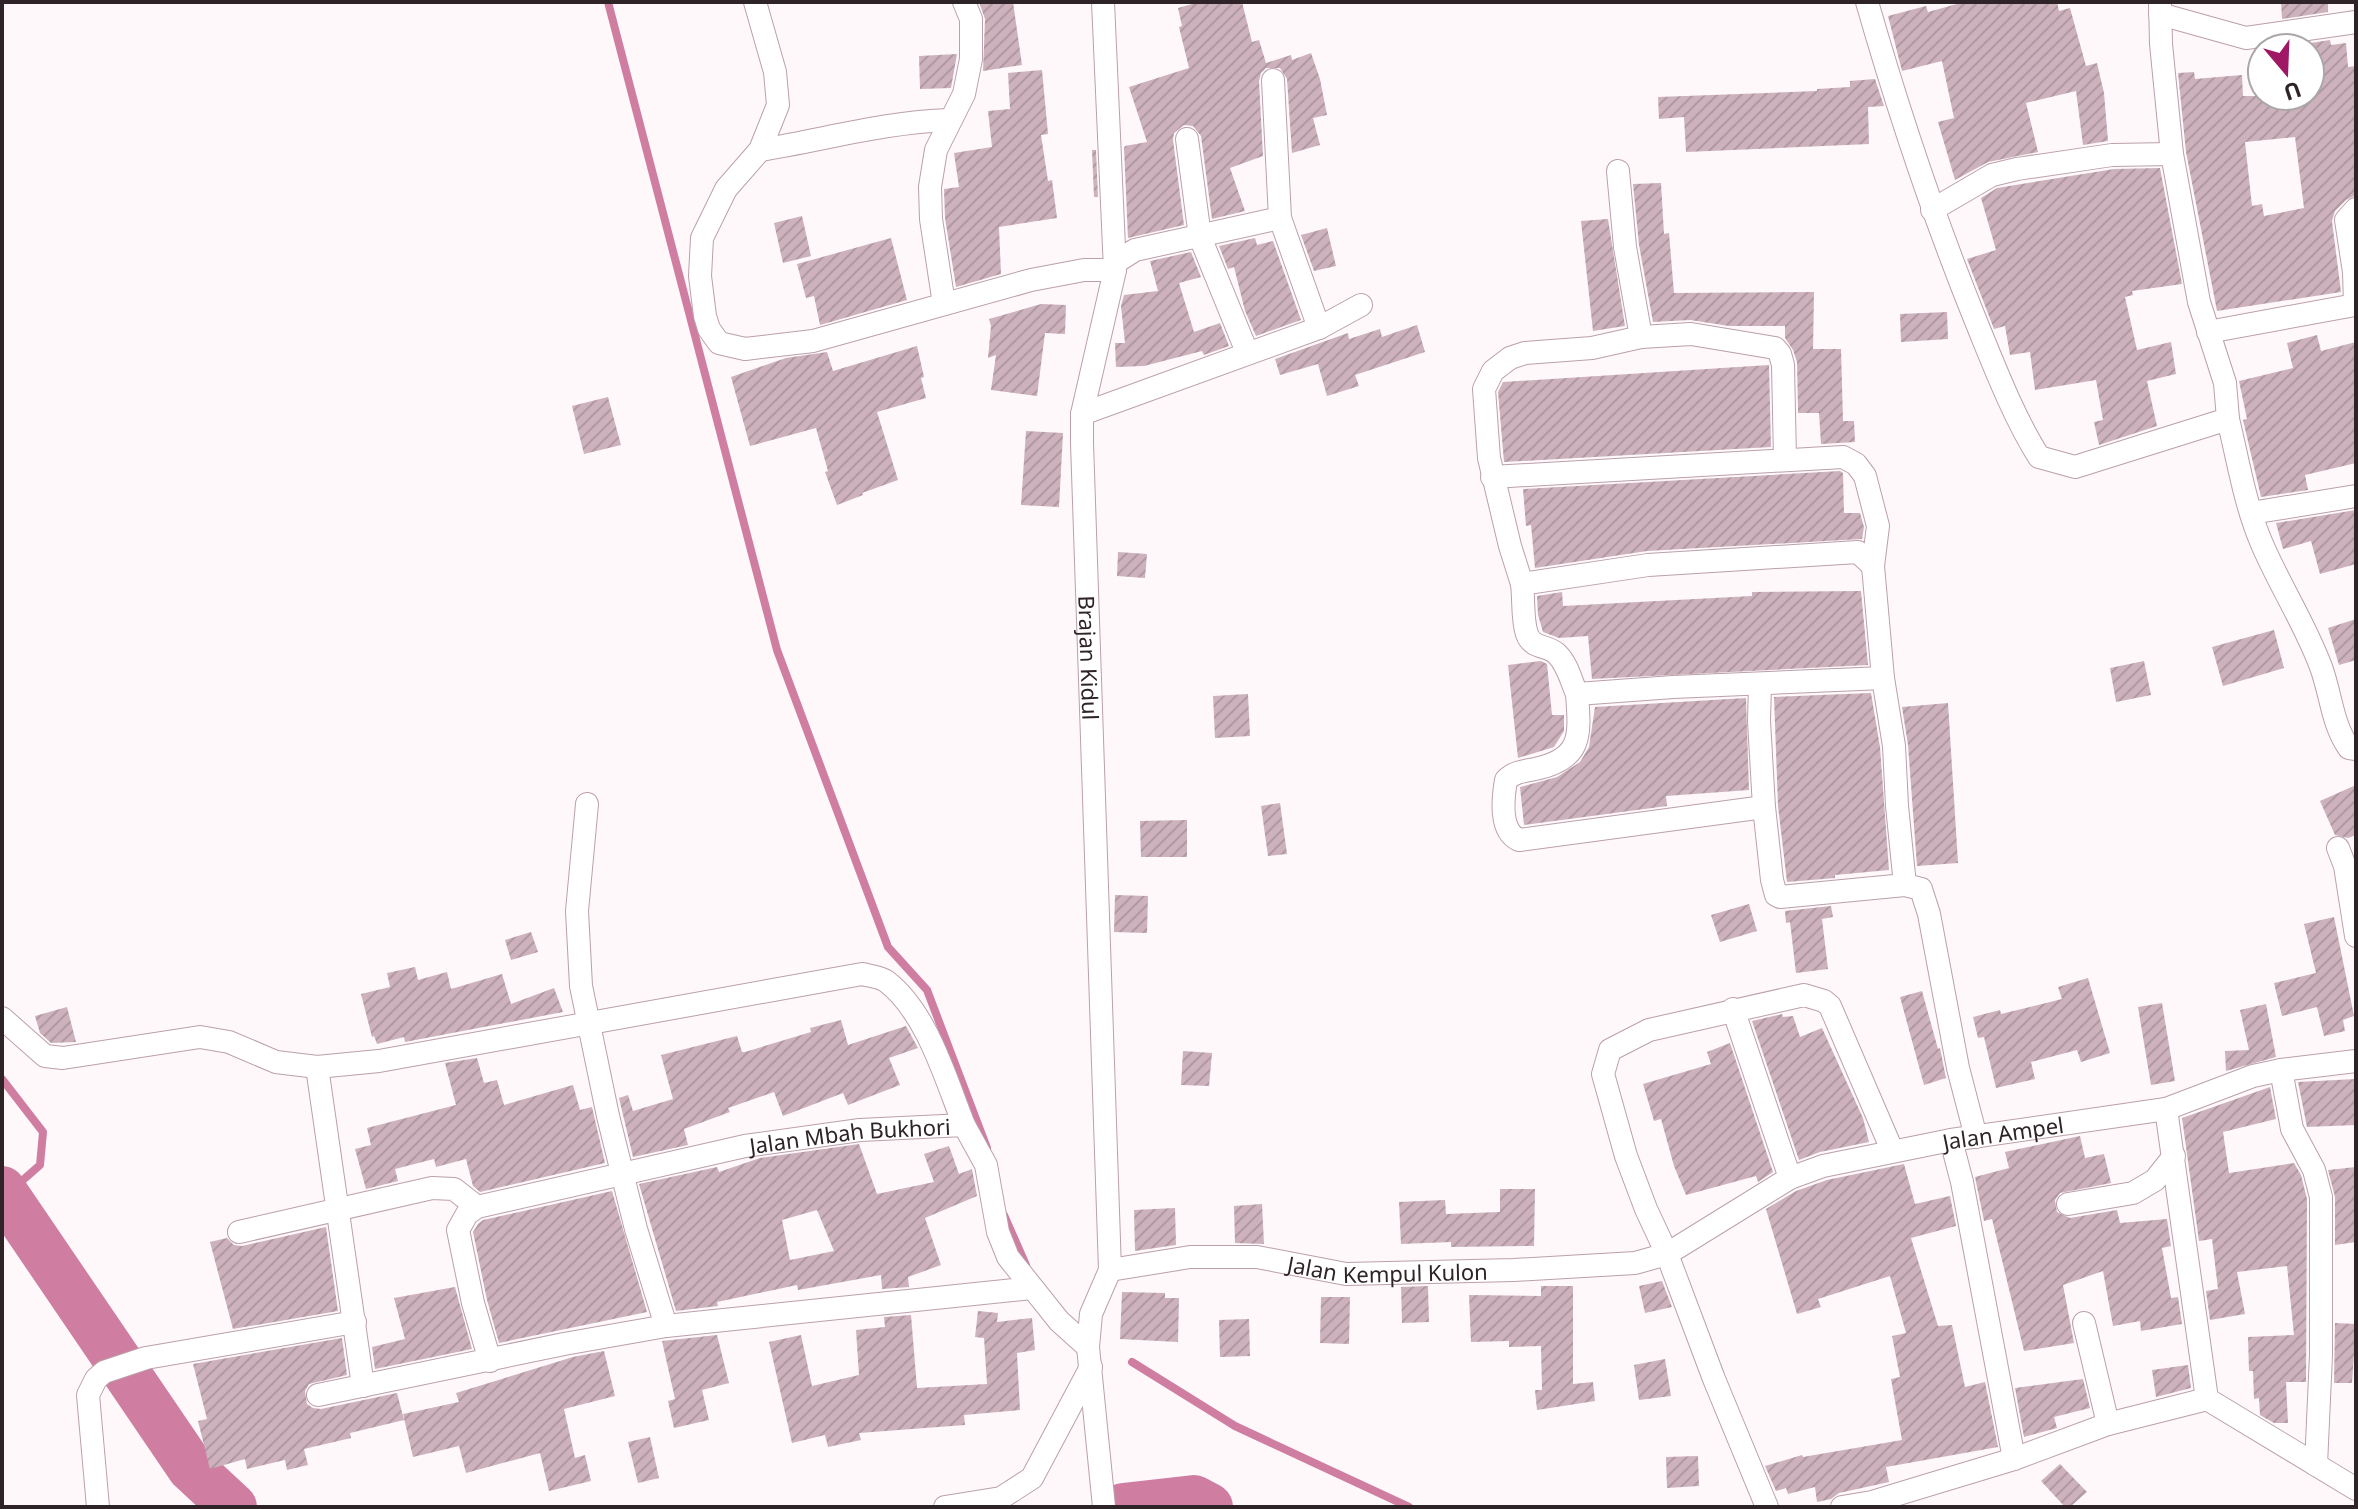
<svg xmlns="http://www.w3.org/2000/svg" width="2358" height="1509" font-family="'Noto Sans',sans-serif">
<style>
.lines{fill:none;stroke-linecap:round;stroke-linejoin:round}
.stream{stroke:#cf7ea2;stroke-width:8}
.river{stroke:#cf7ea2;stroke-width:48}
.building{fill:url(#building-hatch);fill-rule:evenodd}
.minor-casing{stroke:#bba0aa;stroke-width:24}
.minor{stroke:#fff;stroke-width:22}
.labels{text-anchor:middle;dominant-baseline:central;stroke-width:7;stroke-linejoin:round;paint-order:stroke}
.street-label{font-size:22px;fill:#2e2327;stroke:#fff}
</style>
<defs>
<pattern id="building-hatch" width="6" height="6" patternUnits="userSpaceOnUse" patternTransform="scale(2)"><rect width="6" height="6" fill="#cdb2bd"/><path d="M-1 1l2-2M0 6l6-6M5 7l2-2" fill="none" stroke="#b099a2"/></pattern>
</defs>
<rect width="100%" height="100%" fill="#fef8fa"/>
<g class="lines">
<!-- stream -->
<path class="stream" d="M608,2L777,650L888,947L927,990L987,1148
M2,1079L43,1132L40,1165L7,1194
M1004,1215L1026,1265
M1132,1362L1235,1426L1409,1507"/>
<!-- river -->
<path class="river" d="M2,1190L191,1468L233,1507
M1123,1507L1194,1499L1209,1507"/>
</g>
<!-- building -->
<path class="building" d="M979,2H1013L1022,65L983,71L985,19Z
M1199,2H1242L1252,42L1259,40L1266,63L1291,55L1292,60L1311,53L1320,79L1327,115L1313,118L1320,145L1292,153L1287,79L1280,68H1266L1261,73L1259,81L1263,156L1230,168L1245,211L1212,219L1201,136L1193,126L1184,125L1174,133L1173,140L1184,225L1128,238L1124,148L1125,146L1147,142L1129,87L1189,68L1179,27L1182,26L1178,8Z
M1964,2H2057L2059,11L2070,8L2086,66L2097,63L2104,93L2108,141L2083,145L2076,91L2026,103L2038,152L1988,162L1955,180L1938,122L1954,118L1942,61L1902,71L1888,16L1926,6L1928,12Z
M2281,2H2328V12L2282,19Z
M2330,40L2331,45L2346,43L2348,67L2356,66V195L2346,200L2335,211L2332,221L2341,292L2217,311L2186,152L2178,73L2194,72L2195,79L2242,75L2243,96H2310V48L2285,47ZM2295,137L2304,208L2264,216L2262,204L2252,206L2245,142Z
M957,54L951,88L920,89L919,56Z
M1042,70L1048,134L1041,135L1048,181L1052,180L1057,218L999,227L1001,274L956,287L945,218L944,189L959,187L954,153L992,147L988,111L1010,109L1008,73Z
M1875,79L1884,106L1868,107L1869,144L1686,152L1684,117L1659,119L1658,97L1817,91V89L1850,87V81Z
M1092,150H1096L1098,197H1094Z
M2160,168L2182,284L2132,291L2133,295L2125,297L2137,350L2171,342L2176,374L2147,381L2157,426L2099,445L2094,422L2103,420L2096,380L2035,390L2030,352L2010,355L2005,326L1994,329L1967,259L1996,250L1981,198L1997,188L2114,169Z
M1661,183L1664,234L1669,233L1674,293L1814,292L1813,349H1841L1843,421H1854L1855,442L1821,444L1819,413H1798L1797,362L1793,350L1785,338V326H1729L1690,320L1653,322L1639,245L1633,184Z
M802,216L811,256L783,263L774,223Z
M1608,219L1625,326L1593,331L1581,221Z
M1327,228L1336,266L1314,271L1301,235Z
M891,238L907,300L820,325L814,296L806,298L797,264Z
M1255,238L1257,245L1273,241L1301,320L1256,336L1245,311L1234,267L1228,269L1219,246Z
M1191,252L1201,277L1179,283L1194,332L1220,323L1229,346L1204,355L1202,351L1144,366L1116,367L1115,343H1125L1121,306L1124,295L1158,291L1150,261Z
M1041,304L1066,305L1065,334L1045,333L1037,396L991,390L996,355L988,358L991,326L989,319Z
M1947,312L1948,339L1901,342L1900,314Z
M1417,325L1425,352L1355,375L1359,386L1327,396L1318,364L1280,375L1275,359L1348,333L1349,339L1380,329L1382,337Z
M2317,335L2321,351L2356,342V463L2305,475L2308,490L2261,497L2243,420L2247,419L2239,381L2293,368L2287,343Z
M917,346L924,377L921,378L926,398L877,412L898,480L862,493L863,495L837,505L825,472L828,471L816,428L750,446L731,377L786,358L827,352L833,371Z
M1769,365L1771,447L1504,462L1498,392L1503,382Z
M608,397L621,445L584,454L572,406Z
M1026,431L1063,433L1059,507L1021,505Z
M1840,471L1843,473L1844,513H1860L1864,527L1862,539L1647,551L1535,568L1531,525L1526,526L1523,489Z
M2356,510V564L2320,574L2311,541L2283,549L2276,523Z
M1118,552L1147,554L1145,578L1117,576Z
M1861,591L1868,665L1592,679L1588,636L1559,638L1543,632L1538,615L1537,596L1562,592L1563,606L1752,596V592Z
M2356,619V660L2339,665L2328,628Z
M2274,630L2284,668L2223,686L2212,647Z
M1541,661L1547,664L1552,715H1564V731L1554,747L1518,758L1508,665Z
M2144,661L2151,695L2116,702L2110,668Z
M1871,693L1880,747L1889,870L1835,875V878L1787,882L1778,806L1774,697Z
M1248,694L1250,736L1215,738L1213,696Z
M1746,698L1749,790L1666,796L1667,806L1524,825L1520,787L1557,777L1580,762L1589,747L1595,707Z
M1948,703L1958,863L1917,866L1908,745L1902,707Z
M2356,785V835L2348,838L2335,835L2320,801Z
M1280,803L1287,854L1268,856L1261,806Z
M1187,820V857H1141L1140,821Z
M1115,895L1148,896L1147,933L1114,932Z
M1749,904L1757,931L1720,942L1711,915Z
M1831,906L1833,917L1822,919L1828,969L1796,973L1790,922L1786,923L1785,911Z
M2334,917L2354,1016L2343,1020L2345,1031L2324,1036L2317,1007L2282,1016L2274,983L2316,973L2304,924Z
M531,932L538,952L511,960L505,940Z
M415,967L418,980L447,972L451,989L502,974L511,1004L554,988L563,1012L405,1042L404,1037L377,1044L374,1036L372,1037L361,994L390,987L387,973Z
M2088,978L2110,1053L2081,1062L2077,1050L2031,1062L2035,1079L1996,1088L1984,1037L1978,1038L1973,1017L2000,1010L2001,1014L2062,999L2058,987Z
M1922,991L1938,1049L1940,1048L1946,1078L1924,1085L1900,997Z
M2162,1003L2175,1081L2151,1085L2138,1007Z
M2266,1004L2276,1057L2226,1071L2225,1051L2249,1050L2240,1010Z
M67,1007L76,1042L51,1043L40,1033L35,1016Z
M1782,1014L1783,1017L1793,1016L1800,1037L1822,1028L1863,1118L1869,1142L1820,1152L1799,1160L1752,1021Z
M841,1020L848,1045L906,1026L918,1048L889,1058L900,1085L848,1105L843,1093L783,1116L774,1092L728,1108L730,1112L684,1129L688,1145L633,1157L619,1098L628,1095L633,1111L673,1099L661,1055L737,1036L742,1052H745L811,1032L810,1028Z
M1730,1043L1773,1172L1758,1182L1756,1176L1686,1195L1674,1166L1661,1119L1654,1121L1643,1084L1711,1064L1707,1052Z
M1183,1051L1212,1053L1209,1086L1181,1085Z
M477,1058L484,1083L497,1080L504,1105L573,1085L580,1110L592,1107L605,1163L480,1192L473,1186L466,1159L436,1167L434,1159L395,1169L398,1181L366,1189L355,1149L371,1145L367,1128L456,1105L445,1063Z
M2356,1079V1125L2307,1127L2298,1082Z
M2270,1087L2276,1119L2223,1132L2229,1173L2294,1163L2301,1175L2307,1199L2306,1382H2286L2288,1423H2274L2260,1415L2259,1398L2254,1399L2253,1371H2249L2248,1337L2294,1335L2287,1266L2237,1272L2245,1314L2210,1320L2206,1291L2218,1289L2212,1239L2199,1241L2182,1118Z
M2080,1136L2085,1158L2104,1154L2111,1183L2060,1193L2055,1200L2057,1212L2070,1218L2117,1210L2120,1223L2167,1219L2171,1246L2162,1248L2171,1298L2178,1297L2182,1324L2141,1331L2140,1321L2113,1326L2103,1271L2063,1285L2074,1343L2024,1351L1992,1219L1984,1221L1975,1177L2009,1168L2005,1152Z
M859,1144L877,1194L934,1182L924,1154L949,1146L959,1174L972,1169L977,1196L925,1218L941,1265L908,1277L909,1287L882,1289L881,1275L798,1290L797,1285L717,1302L718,1306L676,1311L639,1184L717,1167L719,1172L760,1158ZM817,1210L834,1251L790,1260L782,1220Z
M1904,1164L1915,1204L1950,1196L1956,1226L1911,1238L1938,1326L1952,1325L1965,1387L1985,1382L1998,1447L1886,1467L1889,1482L1839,1493L1831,1499L1817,1502L1815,1487L1788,1494L1786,1488L1776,1491L1765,1466L1802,1455L1803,1457L1902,1440L1891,1379L1900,1377L1892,1336L1906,1333L1890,1276L1818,1299L1821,1307L1797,1314L1766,1209L1796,1191L1827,1180Z
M2356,1167V1242L2335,1245V1197L2328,1170Z
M1500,1189H1535L1534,1246L1451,1247V1242L1401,1244L1399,1202L1445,1200L1446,1214L1500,1212Z
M612,1191L647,1312L499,1343L487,1300L473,1232L478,1224L483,1220Z
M1262,1204L1264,1244L1235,1243L1234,1206Z
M1175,1208L1176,1245L1135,1251L1134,1210Z
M326,1227L338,1311L233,1329L210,1242L227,1238L234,1245L242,1246Z
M1662,1281L1672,1307L1645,1313L1639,1286Z
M1428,1286L1429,1322L1402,1323L1401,1287Z
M1541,1286H1573V1384L1593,1382L1595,1401L1537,1410L1535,1390H1542L1541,1346L1509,1347V1341L1471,1342L1469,1295L1541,1296Z
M455,1287L472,1349L375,1369L372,1347L405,1339L394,1298Z
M1122,1292L1165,1293V1298H1179L1178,1342L1120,1339Z
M1321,1297H1350L1349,1344L1320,1343Z
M978,1311L998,1313L997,1322L1032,1318L1035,1350L1017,1353L1020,1410L964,1415L965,1425L859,1433L861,1440L828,1447L825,1435L792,1443L769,1342L801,1335L812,1386L859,1375L856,1330L885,1327L884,1317L911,1315L917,1388L987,1384L984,1338L975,1337Z
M1249,1319L1250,1356L1220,1357L1219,1320Z
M2335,1323L2356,1324L2352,1383H2334Z
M717,1335L729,1383L702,1390L709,1420L674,1428L668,1401L675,1399L662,1341Z
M342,1338L347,1375L309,1384L305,1391L307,1404L313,1408L321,1409L397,1393L404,1420L350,1433L351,1438L304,1449L308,1465L287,1470L285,1460L247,1469L245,1459L210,1469L198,1421L207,1419L193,1364Z
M604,1351L615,1396L564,1409L575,1458L585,1455L591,1481L549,1491L540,1453L466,1473L459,1446L413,1457L403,1414L459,1402L456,1393L573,1357Z
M1665,1359L1671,1396L1639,1400L1634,1365Z
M2188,1365L2191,1388L2156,1397L2152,1370Z
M2083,1379L2090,1408L2054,1417L2057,1428L2024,1437L2015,1388Z
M650,1437L659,1478L638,1483L628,1442Z
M1698,1456L1699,1486L1667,1488L1666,1457Z
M2060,1464L2087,1492L2070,1507H2065L2041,1481Z"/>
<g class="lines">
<!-- minor casing -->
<g class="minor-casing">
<g id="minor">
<path d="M755,2L775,72L778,105L760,150L726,189L702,238L700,276L705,316L709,329L719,343L745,349L813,341L1031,280L1084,270H1115"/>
<path id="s1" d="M1103,2L1115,270L1082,414V443L1110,1270L1091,1314L1088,1347L1104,1507"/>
<path d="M1867,2C1898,110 1933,215 1975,319C1993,363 2014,418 2039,457L2075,467L2228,419L2225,383L2199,302L2172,154L2161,44L2160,2"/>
<path d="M2160,14L2246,38L2356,22"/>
<path d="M1273,80L1280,218L1319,328"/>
<path d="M1187,139L1200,237L1247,352"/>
<path d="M760,150C823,140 885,122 949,120"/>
<path d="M1618,171L1625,247L1641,337"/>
<path d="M1932,210L1992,175L2017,169L2112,155L2172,154"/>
<path d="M1116,262L1135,250L1280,218"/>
<path d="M944,304L931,219L930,187L936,150L964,94L971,59V19L964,2"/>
<path d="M2208,332L2355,305L2354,272L2346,220L2356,209"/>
<path d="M1082,414L1319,328L1361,305"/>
<path d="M2228,419C2238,460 2245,505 2262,544C2280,586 2305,624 2321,667C2331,694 2332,724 2349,748L2356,749"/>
<path d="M1785,459L1783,365L1780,354L1775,348L1691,334L1641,337L1592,348L1525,353L1510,358L1493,371L1484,389L1489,458L1510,546L1522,584L1648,565L1858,552L1873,566"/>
<path d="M1492,477L1843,457L1856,464L1865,476L1878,526L1873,566L1883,678L1894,746L1897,806L1905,885"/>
<path d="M2251,513L2356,496"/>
<path d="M1522,584C1524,599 1522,620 1527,634C1532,649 1548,645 1557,654C1568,665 1571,681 1577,694L1673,687L1883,678"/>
<path d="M1577,694C1580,735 1583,759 1535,769C1524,771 1514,772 1506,780C1503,798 1499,831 1519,840L1764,807L1759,721L1760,685"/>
<path d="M587,804L577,911L581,986L608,1116L636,1229L666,1326"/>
<path d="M1764,807L1772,880L1776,895L1780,897L1905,885L1921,889L1929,914L1958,1068L1976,1137"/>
<path d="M2338,848L2345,866L2356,936"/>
<path d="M1733,1009L1790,1178"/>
<path d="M2,1018L45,1056L63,1058L200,1037L229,1042L276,1062L317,1067L379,1061L862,974C870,976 880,977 886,981C927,1012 946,1080 964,1125"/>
<path d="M317,1067L363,1386"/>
<path d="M2281,1070L2292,1129L2314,1170L2321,1197V1355L2316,1465"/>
<path d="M2166,1109L2207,1399"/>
<path d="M1951,1140L1962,1182L2014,1459"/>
<path d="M2068,1204L2133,1193L2155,1180L2174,1156"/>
<path d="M239,1232L432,1188L454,1189L477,1207"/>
<path id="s2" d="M1110,1270L1190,1257H1257L1346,1274L1514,1270L1635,1263L1667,1254L1790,1178L1823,1166L1951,1140L2166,1109L2253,1076L2281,1070L2356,1061"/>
<path d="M2084,1323L2108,1424"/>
<path id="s3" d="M490,1361L473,1303L458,1230L467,1214L477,1207L745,1146L860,1130L964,1125L986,1165L998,1232L1008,1257L1059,1321L1088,1347"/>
<path d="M318,1395L564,1344L666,1326L1032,1288"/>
<path d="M98,1507L88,1395L96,1379L104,1372L146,1358L355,1322"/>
<path d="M945,1507L1001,1498L1032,1478L1091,1367"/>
<path d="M1767,1507L1714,1379L1667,1254L1646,1209L1626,1156L1603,1074L1610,1050L1649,1030L1804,995L1824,1001L1830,1006L1892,1150"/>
<path d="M1842,1507L1872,1502L2014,1459L2108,1424L2207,1399L2356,1489"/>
</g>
</g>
<!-- minor -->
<use href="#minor" class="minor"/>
</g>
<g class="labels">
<!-- street labels -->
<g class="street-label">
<text stroke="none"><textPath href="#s1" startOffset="660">Brajan Kidul</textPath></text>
<text stroke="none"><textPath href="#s2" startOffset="924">Jalan Ampel</textPath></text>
<text stroke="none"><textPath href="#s3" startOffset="546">Jalan Mbah Bukhori</textPath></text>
<text stroke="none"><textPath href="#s2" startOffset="280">Jalan Kempul Kulon</textPath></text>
</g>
</g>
<!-- border -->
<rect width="2358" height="1509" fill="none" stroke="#2e2327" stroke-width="8"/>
<!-- north arrow -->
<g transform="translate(2286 72) rotate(161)"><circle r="38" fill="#ffffff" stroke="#aba7a9" stroke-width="2"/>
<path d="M0-6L14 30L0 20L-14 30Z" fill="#a01865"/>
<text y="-12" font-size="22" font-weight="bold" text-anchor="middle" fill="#2e2327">U</text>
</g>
</svg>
